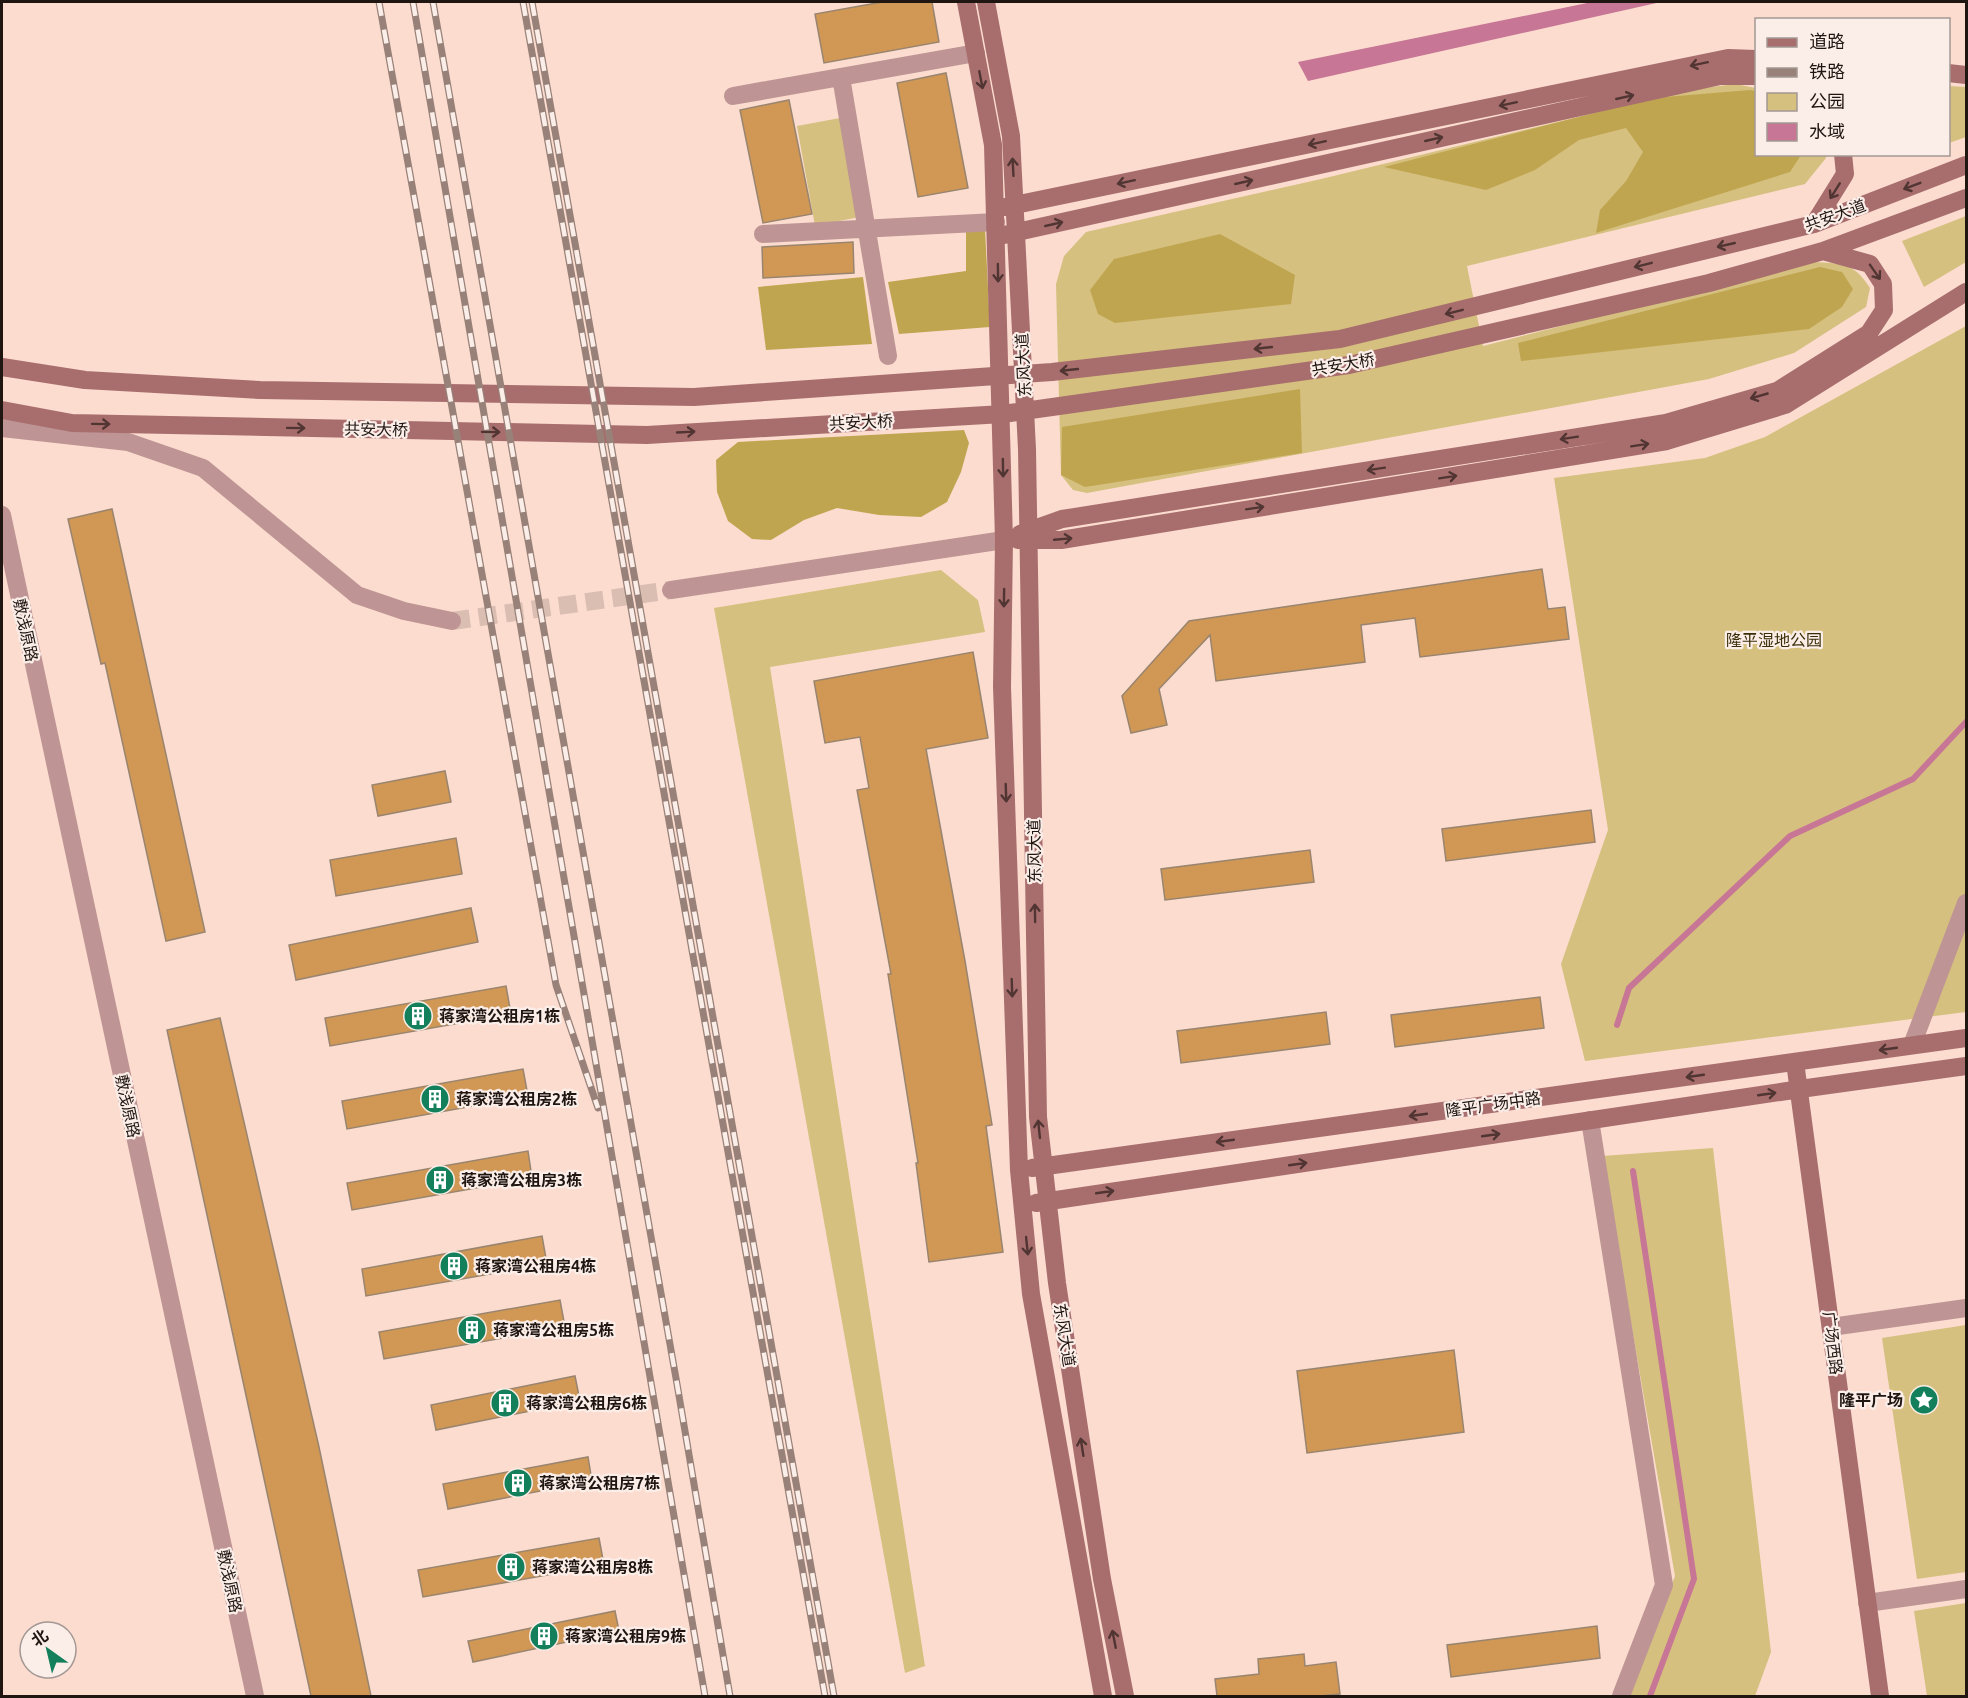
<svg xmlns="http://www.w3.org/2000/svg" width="1968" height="1698" font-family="Ubuntu,'Noto Sans SC',sans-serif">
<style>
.green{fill:#d5c07f}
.forest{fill:#c0a551}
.water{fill:#c87695}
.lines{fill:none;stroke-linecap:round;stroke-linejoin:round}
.stream{stroke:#c87695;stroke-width:6}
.building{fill:#d19755;stroke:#99856f;stroke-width:1.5}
.street-tunnel{stroke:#dbbeb2;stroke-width:18;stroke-dasharray:18 9;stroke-linecap:butt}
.street{stroke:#be9594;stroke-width:18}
.secondary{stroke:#a86e6e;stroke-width:18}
.rail-casing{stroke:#978178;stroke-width:7}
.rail{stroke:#fbeee9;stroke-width:4.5;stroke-dasharray:14;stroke-linecap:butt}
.oneway{stroke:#503532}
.labels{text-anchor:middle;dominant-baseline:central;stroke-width:4.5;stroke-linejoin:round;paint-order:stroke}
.street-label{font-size:16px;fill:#201611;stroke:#fbeee9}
.park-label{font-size:16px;fill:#3a2e08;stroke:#fbeee9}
.poi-label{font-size:16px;font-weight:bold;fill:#201611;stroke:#fbeee9;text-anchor:start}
</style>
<rect width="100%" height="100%" fill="#fcdccf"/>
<!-- green -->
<path class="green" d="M1735,84L1756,88V154L1826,155V158L1805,184L1467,266L1483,346L1812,262C1841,264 1853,261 1870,288L1866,307L1794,353L1709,379L1087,493L1073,490L1061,475L1056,284L1064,256L1086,232L1321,179L1689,90Z
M1948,86L1966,87V137L1949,143Z
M840,118L859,217L815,226L797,126Z
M1966,216V262L1924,287L1902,241Z
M1966,326V1012L1585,1061L1561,964L1608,830L1554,478L1705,458L1765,437Z
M941,570L978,600L985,632L770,667L925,1666L905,1673L714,608Z
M1713,1148L1771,1652L1755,1696H1629L1675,1576L1602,1156Z
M1966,1325V1572L1917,1579L1882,1338Z
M1966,1603V1696H1927L1914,1611Z"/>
<!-- forest -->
<path class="forest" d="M1750,90L1756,91V154L1801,155L1790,172L1596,233L1600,210L1626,181L1643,152L1626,128L1579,140L1535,170L1486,190L1384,167L1653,98Z
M985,229L990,327L899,334L888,282L966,271V230Z
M1220,234L1295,275L1291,304L1115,323L1098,314L1090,290L1114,259Z
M1820,267L1842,272L1853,289L1842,307L1809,329L1521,361L1518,343Z
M863,277L872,344L766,350L758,287Z
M1300,389L1302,453L1085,487L1061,475L1062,427Z
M964,430L969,443L961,472L947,502L921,517L879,515L837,508L804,520L771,540L752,539L728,521L717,492L716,460L738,442Z"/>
<!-- water -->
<path class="water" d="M1592,2H1661L1308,81L1298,62Z"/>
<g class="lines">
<!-- stream -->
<path class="stream" d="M1617,1025L1629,988L1790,836L1913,779L1966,722
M1633,1171L1694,1579L1650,1696"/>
</g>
<!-- building -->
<path class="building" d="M882,2H932L939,42L824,63L815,14Z
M946,73L968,188L918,197L897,83Z
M789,100L812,214L763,223L740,110Z
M853,242L854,273L763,278L762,247Z
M112,509L205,932L166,941L105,663L101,664L68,519Z
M1542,569L1548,609L1565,607L1569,639L1420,657L1415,618L1361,625L1365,662L1216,681L1210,635L1159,689L1167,725L1131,733L1122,696L1189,621Z
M973,652L988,738L926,749L965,961L992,1125L986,1126L1003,1252L929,1262L916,1163H918L888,974H891L857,790L869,788L860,737L825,743L814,681Z
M445,771L451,802L378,816L372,785Z
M1591,810L1595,842L1446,861L1442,829Z
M456,838L462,874L336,896L330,860Z
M1310,850L1314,882L1165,900L1161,869Z
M471,908L478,942L296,980L289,945Z
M506,986L511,1014L330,1046L325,1018Z
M1540,997L1544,1028L1395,1047L1391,1015Z
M1326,1012L1330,1044L1181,1063L1177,1031Z
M220,1018L319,1447L371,1696H311L167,1030Z
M523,1069L528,1096L347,1129L342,1101Z
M528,1151L532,1178L352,1210L347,1183Z
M542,1236L547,1264L366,1296L362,1269Z
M560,1300L565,1327L384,1359L379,1332Z
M1454,1350L1464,1432L1307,1453L1297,1371Z
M575,1376L580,1401L436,1430L431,1405Z
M588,1457L592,1481L448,1509L443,1484Z
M599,1538L604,1565L423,1597L418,1570Z
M615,1611L619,1631L473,1662L468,1641Z
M1597,1626L1600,1658L1451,1677L1447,1645Z
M1304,1654L1305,1666L1336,1662L1340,1694L1320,1696H1217L1215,1679L1259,1674L1258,1659Z"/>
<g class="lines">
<!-- street-tunnel -->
<path class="street-tunnel" d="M452,621L671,590"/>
<!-- street -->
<path class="street" d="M841,77L888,356
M733,96L976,53
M763,234L996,222
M2,428L128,442L203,468L357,595L404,611L452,621
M2,515L255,1696
M671,590L1004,540
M1912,1045L1966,903
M1590,1120L1664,1585L1621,1696
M1831,1327L1966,1308
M1867,1603L1966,1589"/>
<!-- secondary -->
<path class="secondary" d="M966,2L993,145L1004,540L1002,687L1019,1170L1031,1294L1103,1696
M986,2L1011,136L1027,449L1038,1117L1057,1283L1102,1579L1125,1696
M1948,73L1966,75
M1005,207L1728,58L1756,59
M1814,224L1845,174L1843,154
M1004,235L1720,76H1756
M2,367L85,380L260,390L694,397L1052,372L1340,339L1814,224L1966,165
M2,410L72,423L647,435L1003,414L1349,365L1709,283L1823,251L1966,198
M1020,534L1062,519L1666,423L1777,391L1869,333L1884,310L1883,284L1870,264L1823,251
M1018,540H1061L1667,441L1785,405L1966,292
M1795,1062L1880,1696
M1032,1168L1966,1038
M1036,1203L1800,1089L1966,1066"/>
<!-- rail casing -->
<g class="rail-casing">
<path id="rail" d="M379,2L556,985L598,1108
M413,2L705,1696
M433,2L677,1384L730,1696
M523,2L825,1696
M532,2L834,1696"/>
</g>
<!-- rail -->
<use href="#rail" class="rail"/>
</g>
<!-- one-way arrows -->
<defs><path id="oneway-shaft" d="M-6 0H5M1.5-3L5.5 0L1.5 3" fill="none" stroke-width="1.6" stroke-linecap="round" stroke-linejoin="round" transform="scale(1.5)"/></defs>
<g class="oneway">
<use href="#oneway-shaft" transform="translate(1699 64) rotate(168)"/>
<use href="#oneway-shaft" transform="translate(981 80) rotate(79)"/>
<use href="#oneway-shaft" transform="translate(1625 97) rotate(-13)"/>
<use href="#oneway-shaft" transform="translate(1508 104) rotate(168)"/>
<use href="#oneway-shaft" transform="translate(1434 139) rotate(-13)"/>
<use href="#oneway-shaft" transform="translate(1317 143) rotate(168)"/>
<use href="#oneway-shaft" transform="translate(1013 167) rotate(-93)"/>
<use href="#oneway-shaft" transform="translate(1126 182) rotate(168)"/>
<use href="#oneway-shaft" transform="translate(1244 182) rotate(-13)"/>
<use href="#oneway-shaft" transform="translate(1912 186) rotate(159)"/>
<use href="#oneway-shaft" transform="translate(1835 191) rotate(122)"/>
<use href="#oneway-shaft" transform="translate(1054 224) rotate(-13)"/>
<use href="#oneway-shaft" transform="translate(1726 245) rotate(167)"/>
<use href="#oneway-shaft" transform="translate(1643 265) rotate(166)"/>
<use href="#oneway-shaft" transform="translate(1875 272) rotate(55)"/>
<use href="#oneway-shaft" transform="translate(998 273) rotate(89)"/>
<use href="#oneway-shaft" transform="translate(1454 312) rotate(166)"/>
<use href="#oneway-shaft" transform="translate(1263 348) rotate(174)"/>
<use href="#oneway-shaft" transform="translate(1069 370) rotate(174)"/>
<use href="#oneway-shaft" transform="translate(1759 396) rotate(164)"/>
<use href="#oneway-shaft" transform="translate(101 424) rotate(1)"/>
<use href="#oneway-shaft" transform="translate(296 428) rotate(1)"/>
<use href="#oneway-shaft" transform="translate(491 432) rotate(1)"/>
<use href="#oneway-shaft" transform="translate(686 432) rotate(-3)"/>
<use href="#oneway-shaft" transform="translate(1569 438) rotate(171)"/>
<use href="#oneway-shaft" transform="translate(1640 445) rotate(-9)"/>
<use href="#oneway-shaft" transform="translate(1003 468) rotate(89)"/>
<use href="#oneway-shaft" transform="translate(1376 469) rotate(171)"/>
<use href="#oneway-shaft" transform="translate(1448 477) rotate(-9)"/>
<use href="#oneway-shaft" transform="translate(1255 508) rotate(-9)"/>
<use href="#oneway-shaft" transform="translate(1063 539) rotate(-5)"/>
<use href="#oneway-shaft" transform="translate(1004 598) rotate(91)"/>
<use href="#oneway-shaft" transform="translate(1006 793) rotate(88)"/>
<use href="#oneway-shaft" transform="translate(1035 913) rotate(-91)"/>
<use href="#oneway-shaft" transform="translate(1012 988) rotate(88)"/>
<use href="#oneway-shaft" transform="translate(1888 1049) rotate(172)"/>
<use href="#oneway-shaft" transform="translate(1695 1076) rotate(172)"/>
<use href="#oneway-shaft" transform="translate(1767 1094) rotate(-8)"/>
<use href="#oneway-shaft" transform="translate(1418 1115) rotate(172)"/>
<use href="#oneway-shaft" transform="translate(1039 1129) rotate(-96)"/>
<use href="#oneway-shaft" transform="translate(1491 1135) rotate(-8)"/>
<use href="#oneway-shaft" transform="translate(1225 1141) rotate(172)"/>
<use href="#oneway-shaft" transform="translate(1298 1164) rotate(-8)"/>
<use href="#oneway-shaft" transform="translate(1105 1192) rotate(-8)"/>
<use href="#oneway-shaft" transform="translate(1027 1246) rotate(84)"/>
<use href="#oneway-shaft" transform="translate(1082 1447) rotate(-99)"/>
<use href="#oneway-shaft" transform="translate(1114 1639) rotate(-101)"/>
</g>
<!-- icons -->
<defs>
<g id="building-disc" transform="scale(1.5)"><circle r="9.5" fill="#147f5b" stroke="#fbeee9"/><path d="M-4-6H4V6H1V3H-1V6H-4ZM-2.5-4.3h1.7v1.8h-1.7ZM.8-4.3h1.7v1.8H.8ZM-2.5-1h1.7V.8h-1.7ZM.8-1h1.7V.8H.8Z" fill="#fff"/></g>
<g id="sight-disc" transform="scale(1.5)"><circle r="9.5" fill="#147f5b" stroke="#fbeee9"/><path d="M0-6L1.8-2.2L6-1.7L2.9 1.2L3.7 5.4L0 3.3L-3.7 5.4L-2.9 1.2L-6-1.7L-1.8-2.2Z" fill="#fff"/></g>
</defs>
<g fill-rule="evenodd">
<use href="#building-disc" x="418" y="1016"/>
<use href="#building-disc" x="435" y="1099"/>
<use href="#building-disc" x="440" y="1180"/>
<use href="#building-disc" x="454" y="1266"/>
<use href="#building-disc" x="472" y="1330"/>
<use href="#sight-disc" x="1924" y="1400"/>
<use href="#building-disc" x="505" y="1403"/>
<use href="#building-disc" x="518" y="1483"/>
<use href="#building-disc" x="511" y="1567"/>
<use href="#building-disc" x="544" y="1636"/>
</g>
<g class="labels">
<!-- street labels -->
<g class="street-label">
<text transform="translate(1835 215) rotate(-20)">共安大道</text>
<text transform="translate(1343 364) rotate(-10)">共安大桥</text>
<text transform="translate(1023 365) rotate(-93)">东风大道</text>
<text transform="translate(861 422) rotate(-3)">共安大桥</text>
<text transform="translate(376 429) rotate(1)">共安大桥</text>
<text transform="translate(26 630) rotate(78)">敷浅原路</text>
<text transform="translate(1034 851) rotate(-91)">东风大道</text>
<text transform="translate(1493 1104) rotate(-8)">隆平广场中路</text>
<text transform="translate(128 1106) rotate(78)">敷浅原路</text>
<text transform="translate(1065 1335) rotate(81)">东风大道</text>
<text transform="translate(1833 1343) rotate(83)">广场西路</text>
<text transform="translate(230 1581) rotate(78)">敷浅原路</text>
</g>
<!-- park labels -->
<g class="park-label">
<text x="1774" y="640">隆平湿地公园</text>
</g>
<!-- poi labels -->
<g class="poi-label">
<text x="439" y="1016">蒋家湾公租房1栋</text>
<text x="456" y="1099">蒋家湾公租房2栋</text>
<text x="461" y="1180">蒋家湾公租房3栋</text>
<text x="475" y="1266">蒋家湾公租房4栋</text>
<text x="493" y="1330">蒋家湾公租房5栋</text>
<text x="1903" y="1400" text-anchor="end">隆平广场</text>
<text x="526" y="1403">蒋家湾公租房6栋</text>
<text x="539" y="1483">蒋家湾公租房7栋</text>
<text x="532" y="1567">蒋家湾公租房8栋</text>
<text x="565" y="1636">蒋家湾公租房9栋</text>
</g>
</g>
<!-- border -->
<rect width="1968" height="1698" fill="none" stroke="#201611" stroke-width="6"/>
<!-- legend -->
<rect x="1755" y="18" width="195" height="138" fill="#fbeee9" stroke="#a39893" stroke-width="1.5"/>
<rect x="1767" y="38" width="30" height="9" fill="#a86e6e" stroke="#a39893" stroke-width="1.5"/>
<text x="1809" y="48" font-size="18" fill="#201611">道路</text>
<rect x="1767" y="68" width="30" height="9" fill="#978178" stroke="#a39893" stroke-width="1.5"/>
<text x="1809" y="78" font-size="18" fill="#201611">铁路</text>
<rect x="1767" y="93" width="30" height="18" fill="#d5c07f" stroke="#a39893" stroke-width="1.5"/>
<text x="1809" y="108" font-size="18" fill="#201611">公园</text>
<rect x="1767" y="123" width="30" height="18" fill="#c87695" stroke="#a39893" stroke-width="1.5"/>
<text x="1809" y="138" font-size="18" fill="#201611">水域</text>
<!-- north arrow -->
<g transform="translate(48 1650) rotate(326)"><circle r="28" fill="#fbeee9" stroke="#a39893" stroke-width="1.5"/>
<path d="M0-4.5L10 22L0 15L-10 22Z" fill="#147f5b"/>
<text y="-9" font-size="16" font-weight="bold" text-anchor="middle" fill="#201611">北</text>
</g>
</svg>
